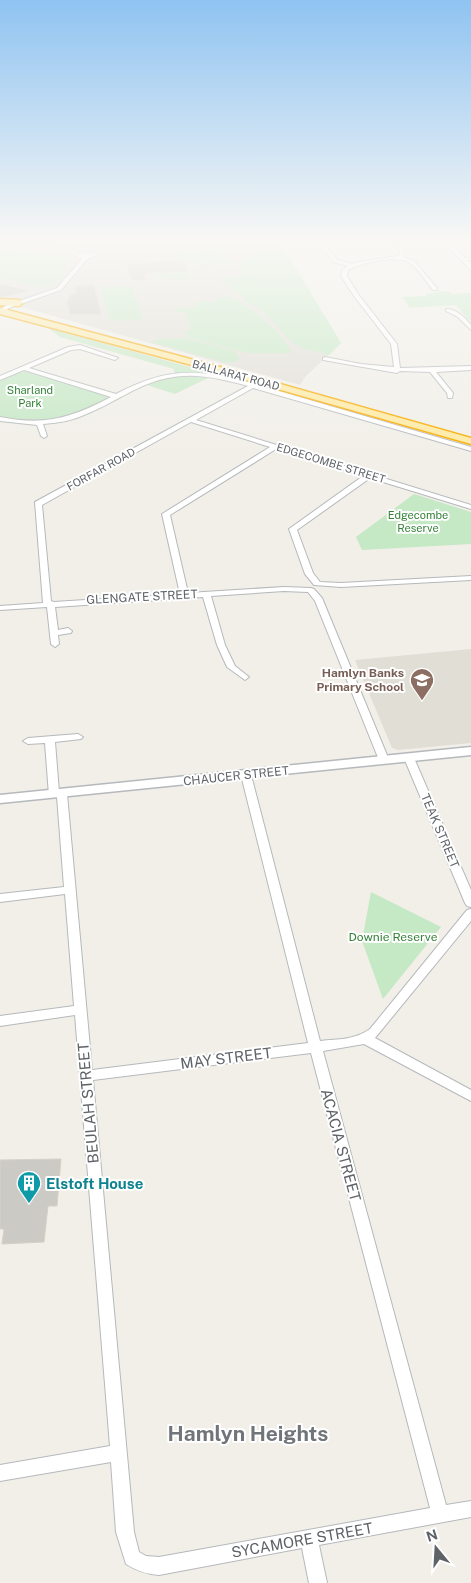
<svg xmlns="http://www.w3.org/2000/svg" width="471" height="1583" font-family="'Public Sans',sans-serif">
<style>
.education{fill:#e1ded6}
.green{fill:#c5e8c5}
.building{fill:#cccac5;stroke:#d6d1c6}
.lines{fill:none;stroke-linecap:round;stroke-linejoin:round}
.minor-casing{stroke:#b5b8bc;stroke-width:2}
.tertiary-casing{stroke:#b5b8bc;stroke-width:3}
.secondary-casing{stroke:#b6babf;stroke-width:2}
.trunk-casing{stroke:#f9ab00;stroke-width:3}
.minor{fill:#fff;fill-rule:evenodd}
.tertiary{fill:#fff;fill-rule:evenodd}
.secondary{fill:#fff;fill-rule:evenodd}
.trunk{fill:#feeaa1;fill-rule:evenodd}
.labels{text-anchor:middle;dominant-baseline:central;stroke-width:4;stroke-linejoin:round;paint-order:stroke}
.far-street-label{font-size:11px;fill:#5f6368;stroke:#fff}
.far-park-label{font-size:11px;fill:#348238;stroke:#fff}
.street-label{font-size:12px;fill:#5f6368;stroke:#fff}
.education-label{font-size:12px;font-weight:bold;fill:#785e54;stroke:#fff;text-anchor:end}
.park-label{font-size:12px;fill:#348238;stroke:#fff}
.near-street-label{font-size:15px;fill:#5f6368;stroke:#fff}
.near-culture-label{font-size:15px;font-weight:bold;fill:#0d838f;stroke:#fff;text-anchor:start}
.near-district-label{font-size:21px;font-weight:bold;fill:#70757a;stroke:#fff}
</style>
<rect width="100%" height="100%" fill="#f1efe8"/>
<!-- education -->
<path class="education" d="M0,241H279L341,343L305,377L300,385L0,301Z
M471,649V743L398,750L392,748L355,660Z"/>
<!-- green -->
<path class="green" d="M0,241H61L53,249L0,247Z
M209,248L220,251L222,254L219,258L234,262L225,265L215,263C212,269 204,267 200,264L214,260L211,259L193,263L177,262L175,258H170L168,253L182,250L194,253Z
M0,250L67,256L71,262L63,271L64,275L56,284L45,288L0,278Z
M285,250L341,343L329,355C318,351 305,351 295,344C277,331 268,309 245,302L242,296L221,280L222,278L244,275L239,269L242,268L239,264L247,258V254L254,251Z
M186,271L189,276L187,279H163L154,276L160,273Z
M132,286L143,319L110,321L101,287Z
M441,291L450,292L452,294L471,293V323L456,305L410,308L402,297L427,296L426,294Z
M221,297C224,297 226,296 229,297C245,300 287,337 291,353H249L187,337L185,330H191L185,312H175L174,309L195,308L198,302C207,299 213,307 221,297Z
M52,329L204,371L201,373H176L174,372V369L60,337L50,330Z
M186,338L235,351L240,359L234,362H224L151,342L157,339Z
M26,371L103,394L109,398C75,418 38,425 0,416V381L19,372Z
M187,375L210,377L175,394L144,384L162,378Z
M414,494L471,512V544L362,550L356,537Z
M371,892L441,927L383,999L362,941Z"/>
<!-- building -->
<path class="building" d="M184,261L187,271L144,273L146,280H132L127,266L128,264Z
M0,284L28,291L0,297Z
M75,286H94L101,314H70L69,306L67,304L70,295L77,293Z
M61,1159L57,1206H48L44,1242L2,1244L4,1229H0V1160Z"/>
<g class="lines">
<!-- minor casing -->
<g class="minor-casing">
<path id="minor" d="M318,241H322L337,260L352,264L359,262L398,256L400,254V250L391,241H395L404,250V255L403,257L414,261L437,288V290H433C426,282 419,269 410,263C396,254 362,263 348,270L347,276L358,294L397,344L400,368L471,366V370L436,372L453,393L452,398H448L447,393L430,372L400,371L397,373L323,360V358L325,357L361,364L394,367L391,344L354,296L341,276L343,269L348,266L333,262Z
M87,252L98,255L87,259L61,290L9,308L4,312H0V310L5,306L57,288L82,259L76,257V255Z
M463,258H471V260H461Z
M446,309C457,309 464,317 471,325V330L458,317L446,311Z
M80,345L118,358L115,360L80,349L71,350L29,368L116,394C162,370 190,368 241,380L471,447V451L253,388L196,420L471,505V509L370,478L297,530L313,573L320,582L341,583L471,576V580L341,587L314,585L305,574L289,529L363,476L276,449L170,515L188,593L284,587L311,588L314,589L322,598L389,760L387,762H381L379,760L315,601L308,592L284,591L211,596L225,645L235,666L249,677L245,680L227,667L217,645L203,597L55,607L58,630L68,628L72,631L71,633L58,635L59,644L55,647L51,644L47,607L0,610V606L43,603L35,502L248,386C222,379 195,372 168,378C137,384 113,404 84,415C71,421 57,423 43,424L47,436L44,438L41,436L37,425L0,421V417C45,426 71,418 111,397L24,370L0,380V376L68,347ZM191,422L270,447L162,514L180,594L54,602L51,601L42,505Z
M78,734L83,737L81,739L55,742L59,792H66L67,794L92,1070L308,1043L241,775L243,773H249L251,775L320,1041C338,1039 355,1040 370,1029L467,910L471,909V921L375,1038L471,1090V1101L364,1044L323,1051L446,1505L471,1501V1517L319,1545L327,1583H309L302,1548L159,1575C146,1574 137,1571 126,1564L116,1532L111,1462L0,1481V1465L110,1446L75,1015L0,1026V1016L74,1006L65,894L0,902V894L64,887L57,797H50L49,795L45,743L28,744L23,741L28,738ZM311,1053L430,1508L159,1557L146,1556L139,1552L134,1532L93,1080Z
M409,755L414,758L471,890V907L467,906L465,903L404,758Z"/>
</g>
<!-- tertiary casing -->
<g class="tertiary-casing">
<path id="tertiary" d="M471,747V755L0,803V795Z"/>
</g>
<!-- secondary casing -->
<g class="secondary-casing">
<path id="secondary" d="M442,241H448L471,264V270Z"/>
</g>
<!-- trunk casing -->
<g class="trunk-casing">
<path id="trunk" d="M0,299L19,300L23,303L19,306L0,305Z
M0,308L224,368L471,438V444L218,372L0,314Z"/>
</g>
<!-- minor -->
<use href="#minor" class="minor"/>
<!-- tertiary -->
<use href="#tertiary" class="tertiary"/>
<!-- secondary -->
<use href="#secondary" class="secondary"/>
<!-- trunk -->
<use href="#trunk" class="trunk"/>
</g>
<!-- sky -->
<linearGradient id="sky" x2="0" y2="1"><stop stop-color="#8fc3f1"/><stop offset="0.52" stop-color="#f9f8f5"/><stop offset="1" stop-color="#f9f8f5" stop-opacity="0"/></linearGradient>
<rect width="471" height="462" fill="url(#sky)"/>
<!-- icons -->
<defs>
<g id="school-pin" transform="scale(1.25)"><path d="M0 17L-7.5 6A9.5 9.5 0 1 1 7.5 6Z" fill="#8d6e63" stroke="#fff"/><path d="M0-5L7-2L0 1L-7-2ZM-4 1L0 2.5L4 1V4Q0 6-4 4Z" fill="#fff"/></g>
<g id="building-pin" transform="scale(1.25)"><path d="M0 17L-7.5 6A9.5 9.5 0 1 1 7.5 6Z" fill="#0f9aa8" stroke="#fff"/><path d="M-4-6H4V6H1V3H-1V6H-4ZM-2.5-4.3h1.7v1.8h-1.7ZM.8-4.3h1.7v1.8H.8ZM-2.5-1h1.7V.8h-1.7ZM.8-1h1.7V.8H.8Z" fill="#fff"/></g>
</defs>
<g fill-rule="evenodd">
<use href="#school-pin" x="422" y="680"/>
<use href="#building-pin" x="29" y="1183"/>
</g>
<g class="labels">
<!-- far-street labels -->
<g class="far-street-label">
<text transform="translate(236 375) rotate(15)">BALLARAT ROAD</text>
<text transform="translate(331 463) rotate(17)">EDGECOMBE STREET</text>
<text transform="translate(101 469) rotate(-29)">FORFAR ROAD</text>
</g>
<!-- far-park labels -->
<g class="far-park-label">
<text x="30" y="390">Sharland<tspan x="30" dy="13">Park</tspan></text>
<text x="418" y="515">Edgecombe<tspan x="418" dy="13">Reserve</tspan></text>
</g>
<!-- street labels -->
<g class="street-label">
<text transform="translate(142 597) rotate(-3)">GLENGATE STREET</text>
<text transform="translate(236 776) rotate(-6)">CHAUCER STREET</text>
<text transform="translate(440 831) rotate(67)">TEAK STREET</text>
</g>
<!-- education labels -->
<g class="education-label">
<text x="404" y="673">Hamlyn Banks<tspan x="404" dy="14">Primary School</tspan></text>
</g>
<!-- park labels -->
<g class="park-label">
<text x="393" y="937">Downie Reserve</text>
</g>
<!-- near-street labels -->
<g class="near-street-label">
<text transform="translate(226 1058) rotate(-7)">MAY STREET</text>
<text transform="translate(88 1103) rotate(-95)">BEULAH STREET</text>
<text transform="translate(341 1145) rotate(75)">ACACIA STREET</text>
<text transform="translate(302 1540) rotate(-10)">SYCAMORE STREET</text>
</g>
<!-- near-culture labels -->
<g class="near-culture-label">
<text x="46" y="1183">Elstoft House</text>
</g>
<!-- near-district labels -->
<g class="near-district-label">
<text x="248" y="1433">Hamlyn Heights</text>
</g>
</g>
<!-- north arrow -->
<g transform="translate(436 1548) rotate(342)" stroke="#ffffff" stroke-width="4" paint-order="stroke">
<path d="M0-4L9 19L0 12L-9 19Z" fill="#5f6368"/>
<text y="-8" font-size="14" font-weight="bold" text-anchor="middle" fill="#5f6368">N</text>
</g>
</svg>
